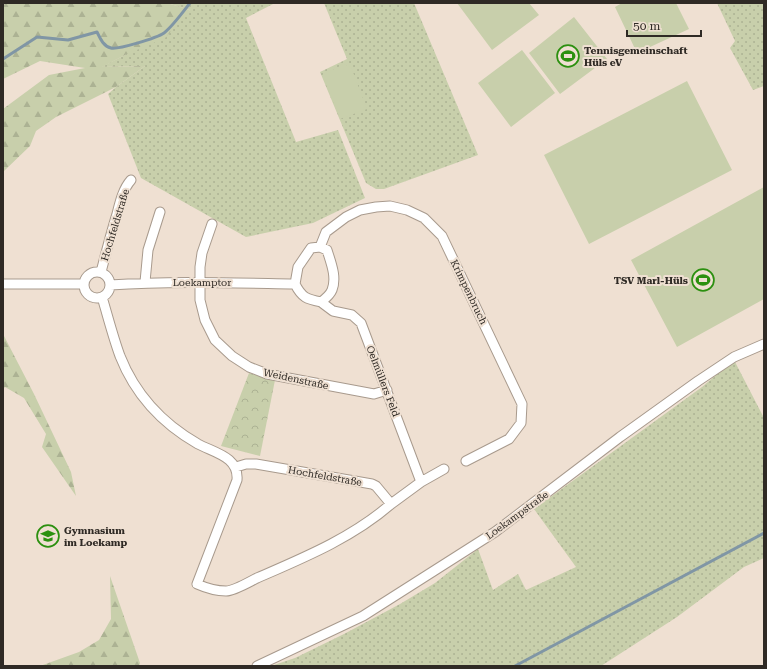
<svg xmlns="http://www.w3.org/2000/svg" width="767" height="669" font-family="'Roboto Serif',serif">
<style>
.grass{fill:url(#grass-dots)}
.forest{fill:url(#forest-firs)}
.park{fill:url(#park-crowns)}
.pitch{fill:#c8cfab}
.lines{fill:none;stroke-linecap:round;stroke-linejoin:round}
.stream{stroke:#8096a5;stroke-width:3}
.minor-casing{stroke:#a89a8d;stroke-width:11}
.minor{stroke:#fff;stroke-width:9}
.labels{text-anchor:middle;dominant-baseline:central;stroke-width:4;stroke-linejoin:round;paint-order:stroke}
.poi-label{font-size:10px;font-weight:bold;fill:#2f2a25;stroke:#efe0d2;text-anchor:start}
.street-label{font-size:10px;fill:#2f2a25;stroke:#efe0d2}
</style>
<defs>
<pattern id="grass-dots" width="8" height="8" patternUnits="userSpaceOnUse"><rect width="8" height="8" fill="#c8cfab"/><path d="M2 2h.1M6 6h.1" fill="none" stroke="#acb293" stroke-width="1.8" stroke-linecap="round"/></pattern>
<pattern id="forest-firs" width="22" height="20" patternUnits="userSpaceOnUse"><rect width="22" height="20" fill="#c8cfab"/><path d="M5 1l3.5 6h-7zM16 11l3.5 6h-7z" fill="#acb293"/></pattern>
<pattern id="park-crowns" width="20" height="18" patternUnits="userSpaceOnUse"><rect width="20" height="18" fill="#c8cfab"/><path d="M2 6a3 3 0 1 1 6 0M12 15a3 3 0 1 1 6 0" fill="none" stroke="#acb293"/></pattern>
</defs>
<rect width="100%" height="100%" fill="#efe0d2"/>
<!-- grass -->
<path class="grass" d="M167,3H275L246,18L296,142L338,130L365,198L313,223L246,237L141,178L108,94L116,87L145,66L101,67L125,55L190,10Z
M324,3H414L478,155L384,189H376L366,183L320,72L347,59Z
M717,3H764V86L753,90L730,48L735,41Z
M734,360L764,418V558L744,567L677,617L601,666H271L295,658L344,634L400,604L435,583L478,549L493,590L518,574L526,590L576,567L534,509L702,387Z"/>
<!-- forest -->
<path class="forest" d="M5,3H167L190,10L165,38L125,55L102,67L145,66L116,87L56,117L36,131L30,146L3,172V109L49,75L85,68L40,61L3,79V7Z
M3,334L34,394L71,472L76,496L42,447L46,434L24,398L5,387L3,389Z
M110,576L140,663L139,666H40L79,652L99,640L111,619Z"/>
<!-- park -->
<path class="park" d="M249,373L275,380L260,456L221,446Z"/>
<!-- pitch -->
<path class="pitch" d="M457,3H529L539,15L492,50Z
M622,3H676L689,29L637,53L615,7Z
M574,17L607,59L560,94L529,53Z
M522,50L555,93L511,127L478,83Z
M344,64L351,67L367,109L340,119L322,75Z
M687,81L732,170L589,244L544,155Z
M764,187V299L677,347L631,260Z"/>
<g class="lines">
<!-- stream -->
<path class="stream" d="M3,59L37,37L68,40L97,32C100,38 103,46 111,48C117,50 157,38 164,33C172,27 183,12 190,3
M515,666L764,533"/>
<!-- minor casing -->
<g class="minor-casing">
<path id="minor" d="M212,224L202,253L200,267V300L205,320L215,340L232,356L249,367L267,374L374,394L387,390
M320,247L326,232L346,217L360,210L376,207L390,206L407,210L424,218L442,236L522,404L521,423L509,439L466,461
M320,247L327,250C331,263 337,277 332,290C330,295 325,299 321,302C307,299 302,298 295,284L298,267L311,248Z
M84 285a13 13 0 1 1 26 0a13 13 0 1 1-26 0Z
M101,272C106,253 111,233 117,214C120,202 123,189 131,180
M145,282L148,250L160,212
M3,284H84
M110,285C172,281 233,283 295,284
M102,297C108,317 113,337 120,356C135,394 163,424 198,444C215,453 239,457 237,480L197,584C206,588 216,591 226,591C234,591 249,582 257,578C303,558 352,538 391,504
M321,302L333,311L352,315L361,323L421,482
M236,467L246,464H256L372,484L376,486L391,504L421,482L444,469
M257,666L363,616L495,532L620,437L698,381L734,357L764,344"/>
</g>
<!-- minor -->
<use href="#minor" class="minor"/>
</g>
<!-- icons -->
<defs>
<g id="stadium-ring" transform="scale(1.15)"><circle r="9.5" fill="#efe0d2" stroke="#2c9010" stroke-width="1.5"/><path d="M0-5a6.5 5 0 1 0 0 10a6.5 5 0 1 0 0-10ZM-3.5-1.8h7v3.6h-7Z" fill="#2c9010"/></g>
<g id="school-ring" transform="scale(1.15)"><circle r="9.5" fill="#efe0d2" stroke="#2c9010" stroke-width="1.5"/><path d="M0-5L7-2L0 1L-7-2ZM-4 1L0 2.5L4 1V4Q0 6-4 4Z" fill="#2c9010"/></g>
</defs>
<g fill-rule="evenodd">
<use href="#stadium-ring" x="568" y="56"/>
<use href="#stadium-ring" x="703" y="280"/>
<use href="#school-ring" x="48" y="536"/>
</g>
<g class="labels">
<!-- poi labels -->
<g class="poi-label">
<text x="584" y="50">Tennisgemeinschaft<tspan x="584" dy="12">Hüls eV</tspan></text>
<text x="688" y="280" text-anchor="end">TSV Marl-Hüls</text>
<text x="64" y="530">Gymnasium<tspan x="64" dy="12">im Loekamp</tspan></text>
</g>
<!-- street labels -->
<g class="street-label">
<text transform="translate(115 225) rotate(-73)">Hochfeldstraße</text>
<text x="202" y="282">Loekamptor</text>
<text transform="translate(469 292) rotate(64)">Krimpenbruch</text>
<text transform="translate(296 379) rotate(12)">Weidenstraße</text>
<text transform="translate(383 381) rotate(69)">Oelmüllers Feld</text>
<text transform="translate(325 476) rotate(10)">Hochfeldstraße</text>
<text transform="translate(517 515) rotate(-36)">Loekampstraße</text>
</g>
</g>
<!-- border -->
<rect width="767" height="669" fill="none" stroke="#2f2a25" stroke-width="8"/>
<!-- scale -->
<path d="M627 30v6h74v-6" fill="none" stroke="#2f2a25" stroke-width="2"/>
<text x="633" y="30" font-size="12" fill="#2f2a25" stroke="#efe0d2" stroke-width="3" paint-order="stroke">50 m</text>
</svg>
